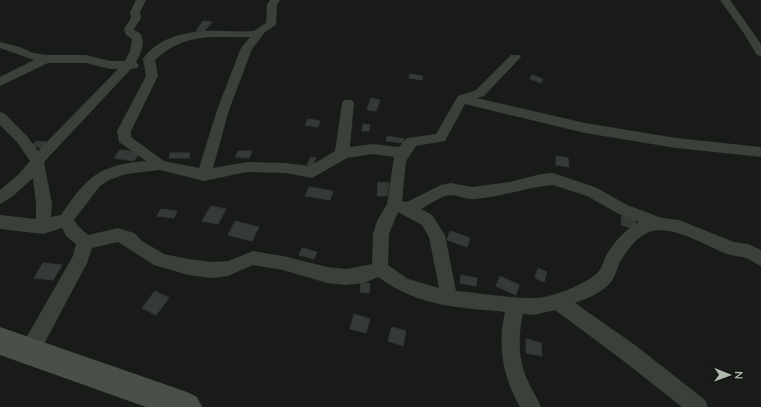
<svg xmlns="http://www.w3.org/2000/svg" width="761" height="407" font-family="'Nunito Sans',sans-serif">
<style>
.building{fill:#363a36;stroke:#333733}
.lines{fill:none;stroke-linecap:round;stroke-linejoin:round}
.street{fill:#3a403a;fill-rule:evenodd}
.secondary{fill:#495048;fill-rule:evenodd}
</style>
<rect width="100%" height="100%" fill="#191b19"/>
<!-- building -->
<path class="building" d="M203,21L212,22L204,32L196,31Z
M410,74L423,76L422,80L409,78Z
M532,75L543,79L541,83L530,79Z
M371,98L380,100L376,111L367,110Z
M308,119L320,121L318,127L305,125Z
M363,124L370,125L369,131H362Z
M387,136L404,139L403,143L386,141Z
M36,141L48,142L43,148L32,146Z
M120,150L140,152L134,161L114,158Z
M238,151H252L249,158L235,157Z
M170,153H190L189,158H169Z
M556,156L568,158L569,167L556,165Z
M311,157L316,158L313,166L307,165Z
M378,182L389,183L387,196H377Z
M309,187L333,191L330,200L305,196Z
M211,206L226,209L218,224L202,221Z
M161,209L177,211L174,218L157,216Z
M622,213L636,218L635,229L621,225Z
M235,221L259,227L252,241L228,235Z
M450,231L470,238L467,247L447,240Z
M302,248L317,252L314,259L299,255Z
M43,263L62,265L53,280L34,278Z
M538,268L547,272L544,282L535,278Z
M461,275L477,278L476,286L460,283Z
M500,276L519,285L516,295L496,286Z
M361,283H370L369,293L360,292Z
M155,291L169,298L156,315L142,308Z
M354,314L370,319L366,333L350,329Z
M392,327L406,331L403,346L388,341Z
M526,339L541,343L542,356L526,353Z"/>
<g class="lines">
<!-- street -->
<path class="street" d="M136,0H146L140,12L141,18L134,29L135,31L140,33C146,42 141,53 136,62L139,65L137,68L131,69L44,162L52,204L51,217L61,215C87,177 98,165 146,161L119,142L117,131L146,76L143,59C161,33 197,30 225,31C234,31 244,32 253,31C256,30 262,25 266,23L267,5L270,0H280L277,5L276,25L265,32L252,49L229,110L213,168L247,162L285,163L310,166L335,151L342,103L344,100H352L354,103L350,147L373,144L399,147L407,138L436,134L458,96L476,90L511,55H519L521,57L519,59L484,96L477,98L585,123L676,138L761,147V157L676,148L585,133L465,104L445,141L416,146L406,161L402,201L407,202L441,185L451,183L472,187L510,182L541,174L553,173L597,188L627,205L662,218L679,220L734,242L748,244L761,250V266C756,264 753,261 748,259C742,256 734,256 727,254C706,246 672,224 649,232C636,237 627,251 620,262C617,268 616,274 613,279C605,292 588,298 575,303L635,345L705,400L708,407H682L621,359L555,310L534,315L523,314C518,335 518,359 527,379C531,389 537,397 541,407H520C503,377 497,346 505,312C456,307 420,307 378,277L364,283L346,285L327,283L283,270L253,265L228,276L212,278L188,275L154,265L118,242L92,248L87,263L36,359L29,361L22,359L20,352L22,345L73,256L76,244L66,236L62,228L43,234L0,229V215L36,219V204L33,178L13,196L0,204V190L18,175L30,161L17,142L0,125V112L5,114L27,136L38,151L118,69H110L86,63H48L0,86V77L34,60L0,48V42L20,47L33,53L46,55H86L110,61H125L130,51L132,39L126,35L124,29L131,18L130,12ZM250,37L241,48L217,110L199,168L164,161L131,137V131L158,76L155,60C186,32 211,38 250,37ZM373,154L394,157L387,204L377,221L373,234L372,264L346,269L327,267L283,256L253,251L228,261L212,262L188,259L164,254L142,241L134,233L118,228L88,235L78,226L74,220L100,186L109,180L126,174L160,170L204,181L247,172L285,173L312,178L347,158ZM553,185L587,196L617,213L639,222C625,230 615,241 607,254C604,259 603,266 599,271C588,284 549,299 532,298C507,298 481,293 456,291L445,235L432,215L421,209C428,205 437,199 445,196C455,193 464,199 473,199C500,198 526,187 553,185ZM398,212L422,225L429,237L439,288L408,279L388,265L389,234Z
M720,0H730L761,44V56L757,55L743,32Z"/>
<!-- secondary -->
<path class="secondary" d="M0,327L187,392L197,397L202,407H146L0,355Z"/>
</g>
<!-- north arrow -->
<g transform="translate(729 375) rotate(91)" stroke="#141614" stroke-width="3" paint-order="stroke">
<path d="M0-3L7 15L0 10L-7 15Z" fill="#aebaac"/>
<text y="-6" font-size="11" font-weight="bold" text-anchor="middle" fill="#aebaac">N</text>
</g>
</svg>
